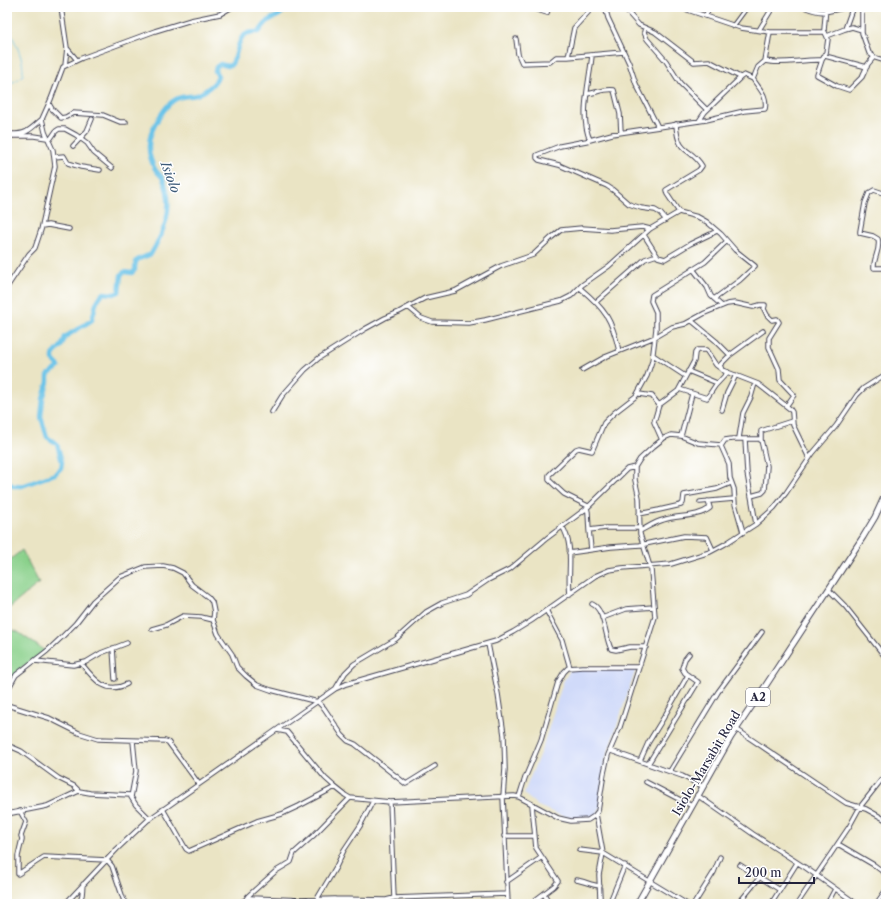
<svg xmlns="http://www.w3.org/2000/svg" width="893" height="911" font-family="'Libre Caslon Text',serif">
<style>
.built{fill:#d0daf9}
.green{fill:#89d08a;stroke:#567962}
.lines{fill:none;stroke-linecap:round;stroke-linejoin:round}
.stream{stroke:#6bc3e8;stroke-width:1}
.river{stroke:#6bc3e8;stroke-width:4.5}
.minor-casing{stroke:#403f50;stroke-width:5.5}
.highway-casing{stroke:#403f50;stroke-width:7}
.minor{stroke:#fff;stroke-width:3.5}
.highway{stroke:#fff;stroke-width:5}
.labels{text-anchor:middle;dominant-baseline:central;stroke-width:3;stroke-linejoin:round;paint-order:stroke}
.shield{fill:#fff;stroke:#646476;stroke-width:1}
.shield-label{font-size:11px;font-weight:bold;fill:#22223b}
.street-label{font-size:12px;fill:#22223b;stroke:#fff}
.water-label{font-size:13px;font-style:italic;fill:#3c5a78;stroke:#fff}
</style>
<rect width="100%" height="100%" fill="#fff"/>
<filter id="ink" filterUnits="userSpaceOnUse"><feTurbulence type="fractalNoise" baseFrequency=".025" numOctaves="2"/><feDisplacementMap in="SourceGraphic" scale="8" xChannelSelector="R" yChannelSelector="G"/><feConvolveMatrix kernelMatrix="1 2 1 2 8 2 1 2 1" color-interpolation-filters="sRGB"/></filter>
<filter id="wash" filterUnits="userSpaceOnUse"><feTurbulence type="fractalNoise" baseFrequency=".012" numOctaves="4" result="noise"/><feDisplacementMap in="SourceGraphic" scale="16" xChannelSelector="R" yChannelSelector="G"/><feGaussianBlur stdDeviation="0.9" result="paint"/><feColorMatrix in="noise" values="0 0 0 0 0 0 0 0 0 0 0 0 0 0 0 0 0 1.4 0 .05"/><feComposite in="paint" operator="in"/></filter>
<g filter="url(#wash)">
<rect width="100%" height="100%" fill="#eae4c4"/>
<!-- built -->
<path class="built" d="M581,668L636,669L605,761L601,806L597,815L576,819L560,815L538,806L524,794L527,785L543,746L563,682L570,670Z"/>
<!-- green -->
<path class="green" d="M22,550L39,583L7,610V562Z
M7,628L18,632L45,651L19,670L7,690Z"/>
<g class="lines">
<!-- stream -->
<path class="stream" d="M7,26C15,42 24,57 23,75L19,79L7,85"/>
<!-- river -->
<path class="river" d="M296,7L315,9L321,7
M7,481L13,486H22L55,474L61,468L62,462L57,444L47,437L41,417L43,399L48,382V375L59,367L58,365L53,360V355L62,345L65,337L92,320C95,310 95,299 104,293L114,294L119,292L121,275L124,272L132,273L135,270C135,256 140,260 151,254C165,230 175,206 163,179C161,175 157,173 155,169C149,158 147,146 151,134C154,125 165,106 173,101C183,93 191,98 199,94C206,91 216,83 218,76L215,71L216,67L220,64L228,66L232,64C233,60 235,58 236,54C240,39 241,31 259,32C264,26 265,22 273,18C277,16 279,16 282,13L283,9L285,7"/>
</g>
</g>
<g filter="url(#ink)">
<g class="lines">
<!-- minor casing -->
<g class="minor-casing">
<path id="minor" d="M61,7L67,48L77,60
M528,7L547,13L549,7
M605,7L608,18L629,63L636,84L658,127
M623,7L639,25L655,32L694,62L709,61L740,77
M679,7L741,28L770,32H824
M804,7C827,16 828,10 850,7
M862,7V33L869,53L876,58L886,61
M705,16L710,7
M733,26L747,7
M645,28L644,32L647,39L666,61L680,83L707,110
M845,29L852,27L862,30
M759,30L773,7
M827,36L845,29L851,12L855,7
M516,39L518,54L522,63L550,62L556,57H568L574,28L593,7
M825,56L867,67
M568,57L623,52
M822,60L817,75L837,86L849,90L862,77L868,64L874,57
M765,61L770,32
M65,66L67,48
M587,94C595,93 606,88 614,90L620,114L621,132
M49,104L52,109L61,118L66,117L73,113L103,115L120,122H126
M699,121L705,112L741,77L744,75L753,79
M676,124C678,156 690,146 702,166L699,170L666,190L667,194L679,212
M7,134C26,135 29,131 42,119
M13,136H34L47,138
M7,138L15,134
M590,140C579,116 590,80 592,55
M49,141L56,131L59,129H65L76,135L87,143L94,153L112,168
M73,146L87,131L92,119
M54,157L64,156L68,163L81,167L100,170
M886,194L874,190L869,193L865,203L860,231V233L873,236L878,239C881,250 873,258 874,268H886
M666,220L660,213L655,210L641,208L629,204L613,190L607,186L559,165L539,160L537,158V155L560,146L586,141L612,134L706,120L744,111L765,109C768,95 759,89 753,79L758,67L765,61C783,65 803,59 822,60L826,53L828,39L824,30L826,7
M42,226L48,225L69,229
M644,235L658,257L665,259L690,244L717,231
M693,269L707,287L711,296L722,306
M7,287L29,254L35,248L41,230L55,166L53,150L45,132L42,119L51,99L63,67L82,58L155,31L191,20L220,14L232,7
M580,288C605,309 612,319 619,351
M596,302L645,259L657,255
M408,307L421,318L432,322L469,323L485,320L561,301L571,296L582,285L609,266L650,229L679,212L698,217L707,222L721,234L735,250L755,266L740,280L714,299
M692,321L716,341L730,355
M763,331L730,355L720,365L722,370L758,384L790,409L792,412L793,425L809,458
M653,355L685,376
M582,370L605,357L655,337L672,327L685,324L705,313L727,304L735,303L753,307L760,305H765L764,309L767,315L772,320L777,319L779,322L769,338V347L779,369L780,380L794,395L787,405
M688,371L717,383
M679,389L707,398L715,386L728,372
M639,394L652,396L659,405L654,422L662,440
M659,405L678,391L694,361L695,353L697,350H706L716,365L720,368
M722,410L727,393L736,375
M272,412L282,396L305,370L319,358L365,329L385,318L399,312L425,298L455,291L501,266L533,255L551,238L561,230L582,228L610,230L642,227L650,229
M681,436L692,394
M739,438L743,413L751,397L755,383
M745,439H761
M751,496L762,493L765,490L767,466L761,440V431L792,421
M700,502L734,499
M588,506L564,494L549,480V475L576,449L579,448L592,451L604,423L614,413L636,396L647,376L652,361L656,329V312L651,301L652,295L705,262L727,241
M587,508L588,512L589,530
M639,514L659,510L681,505L683,503L684,495L717,489L731,483
M562,526C575,546 567,572 570,594
M640,531C648,527 655,522 663,520C678,515 697,518 710,508L708,501
M743,532L735,504L734,489L730,478L729,464L721,446L725,440L732,439H745L747,473L756,524
M591,549L589,530L606,528H640
M569,553L611,547L640,545L684,536L707,537L713,550
M829,590L845,606L886,658
M592,604C605,609 605,638 611,649L616,650L630,647H646
M546,610L562,640L570,668
M602,618L626,609L654,607
M152,629L166,625L183,616L201,617L213,620
M488,644L498,694L504,735L505,769L503,797L508,904
M113,648L115,679
M35,661L73,665L86,662L101,653L127,643
M81,663C94,679 105,695 127,684
M336,688L345,673L354,664L396,639L426,612L442,603L466,595L488,580L510,569L547,538L587,508L627,469L635,467
M7,691L16,675L47,651L62,637L75,624L93,601L120,577L145,567L163,566L173,568L183,573L192,585L208,597L212,602L214,612L213,620L218,634L232,654L237,667L246,676L257,685L271,690L318,702L324,708L342,735L348,741L355,744L406,784L435,766
M7,705L49,718L79,733L98,739L165,741L168,742L199,784
M736,729L846,803L866,809L886,820
M277,730L287,732L325,778L335,787L345,795L350,798L390,802L514,796L519,797L558,818L571,821L588,820L594,816L598,811L604,773L608,755L620,727L655,617L651,570L640,534L639,498L635,480V467L640,459L654,446L664,438L671,435L681,436L698,443L721,445
M133,741L136,771L131,797L136,805L150,819
M12,747L21,751L58,778L74,786L79,791L90,793L131,795
M611,751L682,776L702,786
M640,761L648,743L664,717L688,675
M648,764L698,682L685,673L682,668L685,659L689,654
M670,771L718,692L762,632
M646,782L692,806
M697,795L753,834L806,868L857,904
M519,797L525,778L541,740L558,682L564,672L568,668L582,667H638
M163,809L186,849L189,851L257,821L282,814L299,806L335,787
M20,811L26,822L21,836L22,839L18,856V874L44,857L107,860
M7,814L47,806L79,791
M596,814L603,853L599,875L600,898L601,904
M504,836H535
M838,844L874,865L886,874
M579,850L603,853L687,904
M107,860L112,866L125,904
M740,865L780,890
M576,880C584,881 591,885 600,886
M506,882L542,857
M544,894L550,904
M394,898L507,894
M246,899L248,896L276,871L291,862L294,853L313,836L350,798
M317,899L336,867L344,850L360,826L373,801
M65,904L117,849L148,820L335,689L346,684L496,641L513,632L531,621L595,576L609,570L622,568L671,564L710,552L725,544L756,524L774,508L786,493L813,453L836,426L857,395L864,388L886,374
M79,904L82,895L83,884
M241,904L243,901L251,898L302,900L335,899
M330,904L335,899L386,900L394,898L390,802
M530,904L554,886L558,881L536,848L532,805
M609,904L625,865
M694,904L714,872L720,857
M738,904L760,877
M771,904L797,863
M797,904L849,827L860,807L886,774
M827,904L835,889
M876,904L886,890"/>
</g>
<!-- highway casing -->
<g class="highway-casing">
<path id="highway" d="M637,904L731,737L766,685L863,537L875,517L886,493"/>
</g>
<!-- minor -->
<use href="#minor" class="minor"/>
<!-- highway -->
<use href="#highway" class="highway"/>
</g>
</g>
<g class="labels">
<!-- shield labels -->
<rect class="shield" x="746" y="688" width="24" height="18" rx="3"/>
<g class="shield-label">
<text x="758" y="697">A2</text>
</g>
<!-- street labels -->
<g class="street-label">
<text transform="translate(706 763) rotate(-59)">Isiolo-Marsabit Road</text>
</g>
<!-- water labels -->
<g class="water-label">
<text transform="translate(171 177) rotate(69)">Isiolo</text>
</g>
</g>
<!-- margin -->
<rect width="893" height="911" fill="none" stroke="#fff" stroke-width="24"/>
<!-- scale -->
<path d="M739 877v6h75v-6" fill="none" stroke="#22223b" stroke-width="2"/>
<text x="745" y="877" font-size="12" fill="#22223b" stroke="#ffffff" stroke-width="3" paint-order="stroke">200 m</text>
</svg>
